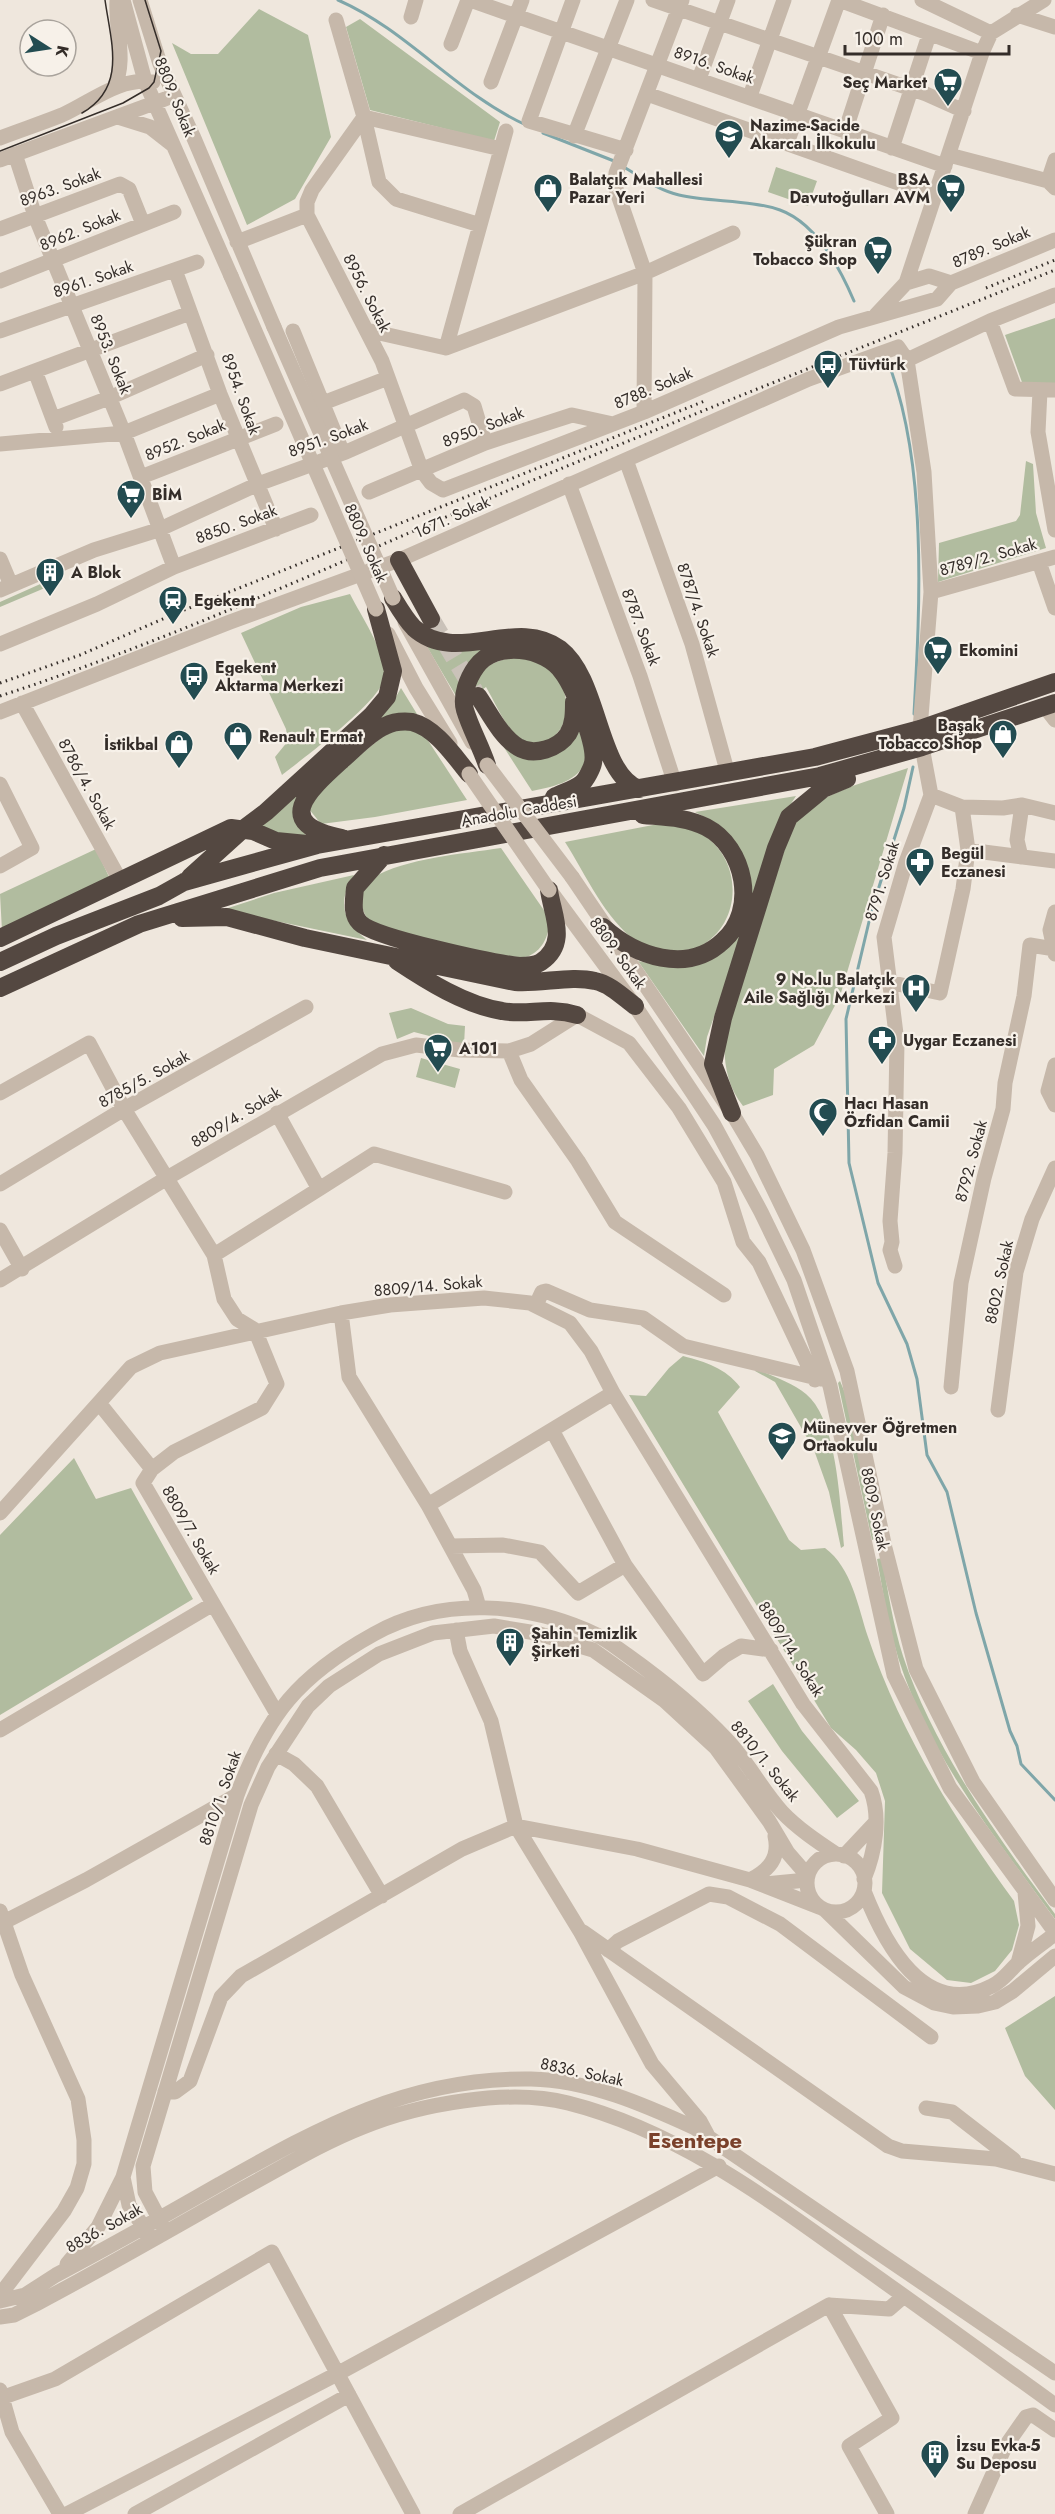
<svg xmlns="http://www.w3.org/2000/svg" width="1055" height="2514" font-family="Jost,sans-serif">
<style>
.green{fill:#b1bc9f}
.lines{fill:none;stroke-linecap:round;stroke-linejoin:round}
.stream{stroke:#7fa6a9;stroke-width:3}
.highway-tunnel{stroke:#cac2b9;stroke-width:18;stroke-dasharray:18 9;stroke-linecap:butt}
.minor{stroke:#c6b8aa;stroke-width:15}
.highway{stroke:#544841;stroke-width:18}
.tram{stroke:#342d29;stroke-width:1.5}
.rail{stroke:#342d29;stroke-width:3;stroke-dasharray:1.5 4.5;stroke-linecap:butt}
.minor-bridge{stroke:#c6b8aa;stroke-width:15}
.labels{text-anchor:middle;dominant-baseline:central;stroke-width:4.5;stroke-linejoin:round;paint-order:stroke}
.street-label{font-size:16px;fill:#342d29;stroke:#f7f1e9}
.poi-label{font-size:16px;font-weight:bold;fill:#342d29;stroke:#f7f1e9;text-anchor:start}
.district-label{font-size:22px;font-weight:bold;fill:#7a412b;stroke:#f7f1e9}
</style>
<rect width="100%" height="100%" fill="#efe7dd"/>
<!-- green -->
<path class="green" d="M259,9L308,35L331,137L295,199L247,225L172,43L191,54H218Z
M360,19L500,122L494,141L370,110L346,27Z
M776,167L817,181L808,206L768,192Z
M1055,318V385H1023L1005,335Z
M1026,461L1033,464L1036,513L1046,548L938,582L939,543L1016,521L1020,515Z
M56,577L59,582L0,607V602Z
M350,594C362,618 383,647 385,674C387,698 302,759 282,775L275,757L288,741L286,729L241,633L301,607Z
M423,640L490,647C472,662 460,672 456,696Z
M527,657C535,661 548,666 554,674C587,714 548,764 516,735C503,723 495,702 486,687L479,692L475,684C485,661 503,658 527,657Z
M401,688L417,714L371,724L393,702Z
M403,729L418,732L427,739L467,800L375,817L321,824L309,809L318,790L388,732Z
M579,730C599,773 569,784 532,791L503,746L513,753Z
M908,768L840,996L814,1045L774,1069L773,1095L743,1106C727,1086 723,1061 725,1037L792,826C818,791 868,782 908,768Z
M300,788C296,807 291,820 306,835L292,836L259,829L264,819Z
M796,796L785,813L707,1037L704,1056L638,961L667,967L737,931L735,841L718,824L695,812Z
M653,825C668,825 684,824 698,832C743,855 745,923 699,947C693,950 683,950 676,951C664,952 648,950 637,942C605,919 586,875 565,842Z
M501,848L550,919C549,934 544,949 529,956C514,963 379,931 367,918C363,912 360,903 361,896C363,889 366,881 372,878C406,858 462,854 501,848Z
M96,849L110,879L2,931L0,894Z
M354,875C337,903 342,920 367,940L222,910L274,893Z
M411,1008L448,1024L465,1026L464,1045L414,1032L397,1039L389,1013Z
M421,1058L460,1069L455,1088L416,1077Z
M683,1356C706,1362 725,1368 740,1387L718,1412L789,1540L801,1550L825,1548C852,1568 858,1607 868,1637C900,1732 955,1820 1014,1901L1019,1925L1012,1950L995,1971L971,1983L947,1980L910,1949L882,1893L885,1801L876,1773L856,1750L831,1728L629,1395L646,1396L669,1368Z
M756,1369C772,1376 793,1383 806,1394C838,1420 840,1507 844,1546L841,1548L829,1492L814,1450L775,1382L755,1371Z
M840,1381L848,1400L877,1538L872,1540L838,1383Z
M74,1458L96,1499L131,1488L193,1599L0,1715V1535Z
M882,1558C888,1591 893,1625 903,1656C933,1747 998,1838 1055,1914V1919C992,1833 921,1746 893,1640C886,1613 882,1586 877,1559Z
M773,1684L802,1731L859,1801L837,1818L782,1751L748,1701Z
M1055,1996V2110L1025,2076L1005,2028Z"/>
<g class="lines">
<!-- stream -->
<path class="stream" d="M338,0C407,30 456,93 526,125
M543,133L614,161
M622,166C641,177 658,190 679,195C709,202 752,200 780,210C816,223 840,268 854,301
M886,357C928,459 920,605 914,714
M913,767L904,808L872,909L846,1019L849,1163L878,1283L907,1344L917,1379L927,1455L947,1492L976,1613L1010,1731L1017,1746L1021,1764L1055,1800"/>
<!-- highway-tunnel -->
<path class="highway-tunnel" d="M431,619L475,692"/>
<!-- minor -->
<path class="minor" d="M123,0L145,81L231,276
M140,0L160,64L193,136L274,327
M470,0L945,166
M573,0L529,121L626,150
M653,0L926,94L964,111
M839,0L982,53
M922,0L991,33
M1017,15L1055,27
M411,17L416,0
M336,20L364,117L379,182L396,199L480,225
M451,44L468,0
M699,79L728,0
M491,82L522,0
M114,87C127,62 115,28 117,0
M647,94L935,196
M750,96L784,0
M118,117L150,127L173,145
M845,132L883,15
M574,136L627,0
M0,138C21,130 42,123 62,115C91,102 119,77 153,82
M787,143L839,0
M892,148L929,35
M501,149L364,117L312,190L307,202V215L382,361L422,471L431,483L443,490L644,412L839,327L937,299L951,283
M15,154L35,216L124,433L174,567
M949,155L1048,181
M0,160L165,99
M1055,160L1048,181L1055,188
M0,229L120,184L129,189L143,224
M237,242L307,215
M175,270L220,394L276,529
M0,281L174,212
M906,283L929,276L951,283L1055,240
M876,315L906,283L982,53L991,33L1044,0
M990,321L1015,389L1055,390
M366,330L446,348L645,273L733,233
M0,331L197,262
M293,331L343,453
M446,348L506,131
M907,360L990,321L1055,295
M35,371L56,427
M0,384L190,313
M1040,391L1038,432L1055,530
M323,403L388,378
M644,412L645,273L615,186L616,173L682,0
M53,419L109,398L207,355
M0,444L124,433L220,394
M626,460L692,644L728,774
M141,477L276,424
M569,484L640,676L675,784
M369,492L485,443L572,415L613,424
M0,559L11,585
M1039,562L1055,608
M0,590L94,550L158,530L258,484L346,452L464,400L474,406L485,443
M931,592L1055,557
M405,622L472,742
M388,634L416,688L450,743
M0,644L97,604L174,567L311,515
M22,703L121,882
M1045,707L1055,720
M0,712L230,622L399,560L809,379L898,347L907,360L924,472L931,592L920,729
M922,747L931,795
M0,784L32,848L0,866
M931,795L962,807L1003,808L1022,805L1055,813
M968,850L1055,861
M1021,857L1017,840L1022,805
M572,877L732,1113L757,1155L803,1250L847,1371L885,1548L916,1669L973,1782L1055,1900
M551,892L635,1006L714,1125L761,1212L794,1280L830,1386L894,1675L950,1788L1055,1932
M1055,912L1050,930L1055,954
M888,982L940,993L963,889L968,850L962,807
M509,1051L521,1080L578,1161L615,1222L724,1295
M1055,1065L1048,1091L1055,1105
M0,1093L89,1043L124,1109L214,1255L224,1299L237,1319L255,1330L277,1384L262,1408L174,1452L152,1469L143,1483L276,1712
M0,1184L124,1109L306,1007
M319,1189L374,1154L505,1192
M0,1230L22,1269
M214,1255L319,1189L277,1113
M895,1266L890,1250L892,1242L890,1221L895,1153L897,1042L884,937L906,862L931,795
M0,1280L167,1178L382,1054L416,1045L460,1050L509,1051L531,1044L577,1015L629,1043L679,1108L724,1182L743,1242L759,1262L815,1380
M536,1305L542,1292L546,1291L590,1310L643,1318L683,1346L821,1379
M341,1313L349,1377L428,1505L474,1590L479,1607
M951,1387L961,1283L984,1178L1003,1109L1005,1083L1024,996L1030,945L1055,949
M99,1403L152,1469
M998,1410L1016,1272L1032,1219L1055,1168
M552,1430L625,1565L703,1674L724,1656L741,1646L771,1650
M428,1505L613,1393
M0,1513L131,1367L160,1353L341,1313L390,1305L484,1298L530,1303L570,1323L591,1351L613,1393L803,1704L871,1791C881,1818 875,1852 864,1879
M451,1546L503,1545L540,1552L578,1593L625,1565
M456,1630L460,1651L491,1721L516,1826L580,1931L652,2064L700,2121L707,2134
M0,1730L213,1604
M276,1754L294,1764L317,1786L382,1896
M807 1883a29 29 0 1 1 58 0a29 29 0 1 1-58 0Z
M844,1856L875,1823
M750,1880C769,1870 780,1858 775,1836
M765,1884L807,1880
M864,1891C884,1942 924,2021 992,1986C1004,1980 1009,1971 1019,1962C1030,1952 1043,1943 1055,1934
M0,1911L22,1975L78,2099L84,2140V2164L77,2188L64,2211L0,2295
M826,1911L904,1987L934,2003L953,2007L978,2006L995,2002L1013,1991L1055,1956
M4,1922L86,1880L237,1795
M583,1932L888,2146L902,2151L996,2159L1055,2174
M608,1950L618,1941L709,1894L728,1897L780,1924L931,2037
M1018,1963L1028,1926L1025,1892
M165,2091L175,2092L190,2081L221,1997L241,1976L462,1849L516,1826L637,1849L750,1880L819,1907
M926,2108L952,2112L1014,2160
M163,2226L145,2192L143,2166L251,1805L268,1767L308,1706L329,1686L379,1654L433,1633L494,1626L536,1633L593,1650L665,1701L716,1748L769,1821L788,1853L808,1876
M152,2240L129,2205L123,2177L237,1795C267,1715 298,1676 374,1634C442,1596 528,1602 597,1635C607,1640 617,1648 627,1655C662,1680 697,1708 727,1740C748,1762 762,1790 782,1812C797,1828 818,1842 836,1854
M67,2264L98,2227L123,2177
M0,2301L25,2295L56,2275C111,2246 164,2216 218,2185C321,2127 409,2077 531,2079C588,2080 645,2105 695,2128L1055,2373
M829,2305L892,2418L849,2446L887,2514
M0,2317L14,2315L36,2304C106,2267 175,2227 244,2188C283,2167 322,2143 363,2127C419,2104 509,2088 568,2103C675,2130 764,2196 852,2259C920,2307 987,2356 1055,2405
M0,2390L12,2432L60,2514
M1,2398L55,2379L272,2252L413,2514
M67,2514L337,2374L719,2166
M135,2514L349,2395
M460,2514L829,2305L889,2309L904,2296
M975,2514L1005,2447L1026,2417L1033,2415L1055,2430"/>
<!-- highway -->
<path class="highway" d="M399,560L431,619
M393,598C399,608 406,620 414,628C456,666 516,616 560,649C600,680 597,773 639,789
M478,696C489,712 501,737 518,747C534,757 559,748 568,734C574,724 574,713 574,702
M487,765C481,747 470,727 465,710C461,696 468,678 476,667C495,640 546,647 563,673C574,688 597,745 593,763C592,768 586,780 582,783C575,789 562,793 554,797
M342,838C270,824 309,790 342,760C355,749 369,733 385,726C393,722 403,721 412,722C436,728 454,756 469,774
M384,855L355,888C354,900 351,914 360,923C375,938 493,963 519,966C526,966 535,966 541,962C569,943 552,914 549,890
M190,877L242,830L266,812L371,716L387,697L393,671L376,609
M182,918L227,917L305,938L515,982C542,984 571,975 595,981C610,984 623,997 635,1006
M603,927C635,956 687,975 723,941C758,910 745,847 706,827C686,817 665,817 643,815
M0,938L231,828L253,831L276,841L307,844
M397,961C427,981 465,1005 502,1011C528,1016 548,1006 577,1015
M0,962L56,936L159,896L184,882L317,845L815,757L920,729L1055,682
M0,988L139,924L320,868L820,776L922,747L1055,703
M732,1113L713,1064L723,1018L776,848L789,817L823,789L847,779"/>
<!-- tram -->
<path class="tram" d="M82,113C127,87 111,43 105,0
M0,151L123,103L149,88L154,82L161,51L145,0"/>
<!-- rail -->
<path class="rail" d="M986,288L1055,260
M0,683L80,655L172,615L707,400
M0,696C178,638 347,558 519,486C697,412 876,342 1055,270"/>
<!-- minor-bridge -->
<path class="minor-bridge" d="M231,276L376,609
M274,327L393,598
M487,765L572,877
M469,774L549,890"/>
</g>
<!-- icons -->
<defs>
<g id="supermarket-pin" transform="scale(1.5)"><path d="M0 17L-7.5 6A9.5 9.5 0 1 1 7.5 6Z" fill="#234c51" stroke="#f7f1e9"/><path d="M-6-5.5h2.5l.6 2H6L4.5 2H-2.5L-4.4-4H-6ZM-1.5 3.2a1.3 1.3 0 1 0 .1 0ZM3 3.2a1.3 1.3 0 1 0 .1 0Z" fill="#fff"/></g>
<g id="school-pin" transform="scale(1.5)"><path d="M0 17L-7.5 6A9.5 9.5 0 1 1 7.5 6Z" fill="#234c51" stroke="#f7f1e9"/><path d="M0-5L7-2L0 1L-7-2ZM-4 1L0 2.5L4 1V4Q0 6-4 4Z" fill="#fff"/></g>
<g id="shop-pin" transform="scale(1.5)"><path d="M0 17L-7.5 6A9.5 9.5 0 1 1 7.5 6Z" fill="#234c51" stroke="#f7f1e9"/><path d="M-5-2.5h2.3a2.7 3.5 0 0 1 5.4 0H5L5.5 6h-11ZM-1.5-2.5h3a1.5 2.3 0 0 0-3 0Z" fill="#fff"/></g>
<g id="bus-pin" transform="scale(1.5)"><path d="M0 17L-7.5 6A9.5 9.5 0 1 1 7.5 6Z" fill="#234c51" stroke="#f7f1e9"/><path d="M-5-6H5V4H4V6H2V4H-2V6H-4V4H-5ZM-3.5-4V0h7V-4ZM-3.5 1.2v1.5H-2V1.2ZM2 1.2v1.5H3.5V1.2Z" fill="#fff"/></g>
<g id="building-pin" transform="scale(1.5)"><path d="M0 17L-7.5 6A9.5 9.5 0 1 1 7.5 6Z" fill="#234c51" stroke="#f7f1e9"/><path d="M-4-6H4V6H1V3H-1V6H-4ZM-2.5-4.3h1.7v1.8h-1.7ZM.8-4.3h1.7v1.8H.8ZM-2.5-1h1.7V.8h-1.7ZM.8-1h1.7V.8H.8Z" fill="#fff"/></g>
<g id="station-pin" transform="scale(1.5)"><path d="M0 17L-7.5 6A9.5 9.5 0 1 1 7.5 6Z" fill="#234c51" stroke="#f7f1e9"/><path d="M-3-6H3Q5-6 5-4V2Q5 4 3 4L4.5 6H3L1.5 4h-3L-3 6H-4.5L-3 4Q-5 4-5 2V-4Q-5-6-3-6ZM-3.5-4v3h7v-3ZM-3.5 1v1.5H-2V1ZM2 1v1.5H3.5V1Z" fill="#fff"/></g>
<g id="pharmacy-pin" transform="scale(1.5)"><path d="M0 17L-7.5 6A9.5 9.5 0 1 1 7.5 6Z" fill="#234c51" stroke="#f7f1e9"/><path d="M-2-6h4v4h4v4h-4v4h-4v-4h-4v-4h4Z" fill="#fff"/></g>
<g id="hospital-pin" transform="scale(1.5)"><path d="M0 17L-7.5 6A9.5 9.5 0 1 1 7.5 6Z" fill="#234c51" stroke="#f7f1e9"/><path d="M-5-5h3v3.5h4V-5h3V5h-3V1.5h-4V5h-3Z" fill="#fff"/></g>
<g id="mosque-pin" transform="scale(1.5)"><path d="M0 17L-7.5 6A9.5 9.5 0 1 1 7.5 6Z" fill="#234c51" stroke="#f7f1e9"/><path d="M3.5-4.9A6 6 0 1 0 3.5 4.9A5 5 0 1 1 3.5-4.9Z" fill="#fff"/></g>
</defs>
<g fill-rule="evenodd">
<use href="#supermarket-pin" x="948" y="82"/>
<use href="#school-pin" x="729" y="134"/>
<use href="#shop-pin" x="548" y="188"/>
<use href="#supermarket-pin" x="951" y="188"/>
<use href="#supermarket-pin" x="878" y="250"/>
<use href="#bus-pin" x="828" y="364"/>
<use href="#supermarket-pin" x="131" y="494"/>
<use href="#building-pin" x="50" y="572"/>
<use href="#station-pin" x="173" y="600"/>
<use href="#supermarket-pin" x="938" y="650"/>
<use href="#bus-pin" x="194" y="676"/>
<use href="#shop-pin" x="1003" y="734"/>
<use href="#shop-pin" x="238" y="736"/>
<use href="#shop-pin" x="179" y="744"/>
<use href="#pharmacy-pin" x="920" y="862"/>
<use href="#hospital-pin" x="916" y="988"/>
<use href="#pharmacy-pin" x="882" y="1040"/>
<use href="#supermarket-pin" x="438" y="1048"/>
<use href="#mosque-pin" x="823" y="1112"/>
<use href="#school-pin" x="782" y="1436"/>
<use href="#building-pin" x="510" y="1642"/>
<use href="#building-pin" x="935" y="2454"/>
</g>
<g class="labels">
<!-- street labels -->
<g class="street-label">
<text transform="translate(714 65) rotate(19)">8916. Sokak</text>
<text transform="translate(175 97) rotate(68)">8809. Sokak</text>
<text transform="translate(60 187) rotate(-20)">8963. Sokak</text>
<text transform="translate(80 230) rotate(-22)">8962. Sokak</text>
<text transform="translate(991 247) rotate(-23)">8789. Sokak</text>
<text transform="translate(93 279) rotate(-19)">8961. Sokak</text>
<text transform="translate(367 293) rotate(63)">8956. Sokak</text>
<text transform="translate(111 354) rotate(68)">8953. Sokak</text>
<text transform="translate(653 388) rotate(-23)">8788. Sokak</text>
<text transform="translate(241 394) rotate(70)">8954. Sokak</text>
<text transform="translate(483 427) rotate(-21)">8950. Sokak</text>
<text transform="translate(328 438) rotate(-20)">8951. Sokak</text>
<text transform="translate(185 440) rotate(-22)">8952. Sokak</text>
<text transform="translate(452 517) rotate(-24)">1671. Sokak</text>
<text transform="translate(236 524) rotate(-20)">8850. Sokak</text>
<text transform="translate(366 543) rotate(66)">8809. Sokak</text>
<text transform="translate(988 557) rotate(-16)">8789/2. Sokak</text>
<text transform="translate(698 610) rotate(71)">8787/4. Sokak</text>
<text transform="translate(641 627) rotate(69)">8787. Sokak</text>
<text transform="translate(87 784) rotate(61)">8786/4. Sokak</text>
<text transform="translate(519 811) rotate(-10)">Anadolu Caddesi</text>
<text transform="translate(882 881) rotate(-73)">8791. Sokak</text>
<text transform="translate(618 953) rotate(54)">8809. Sokak</text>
<text transform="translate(144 1079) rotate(-29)">8785/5. Sokak</text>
<text transform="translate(236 1117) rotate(-31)">8809/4. Sokak</text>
<text transform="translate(971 1161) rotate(-75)">8792. Sokak</text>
<text transform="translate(999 1282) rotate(-78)">8802. Sokak</text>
<text transform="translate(428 1286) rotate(-5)">8809/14. Sokak</text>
<text transform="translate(875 1509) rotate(78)">8809. Sokak</text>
<text transform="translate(191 1530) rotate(60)">8809/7. Sokak</text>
<text transform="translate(791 1649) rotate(58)">8809/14. Sokak</text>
<text transform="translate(765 1761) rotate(51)">8810/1. Sokak</text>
<text transform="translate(220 1798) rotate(-71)">8810/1. Sokak</text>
<text transform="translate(582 2072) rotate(12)">8836. Sokak</text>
<text transform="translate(104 2228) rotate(-29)">8836. Sokak</text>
</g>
<!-- poi labels -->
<g class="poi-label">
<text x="927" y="82" text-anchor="end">Seç Market</text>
<text x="750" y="125">Nazime-Sacide<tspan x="750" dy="18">Akarcalı İlkokulu</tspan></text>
<text x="569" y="179">Balatçık Mahallesi<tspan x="569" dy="18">Pazar Yeri</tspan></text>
<text x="930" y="179" text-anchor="end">BSA<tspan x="930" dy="18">Davutoğulları AVM</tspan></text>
<text x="857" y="241" text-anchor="end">Şükran<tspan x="857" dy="18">Tobacco Shop</tspan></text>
<text x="849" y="364">Tüvtürk</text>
<text x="152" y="494">BİM</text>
<text x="71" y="572">A Blok</text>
<text x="194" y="600">Egekent</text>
<text x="959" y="650">Ekomini</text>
<text x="215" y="667">Egekent<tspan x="215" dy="18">Aktarma Merkezi</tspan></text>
<text x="982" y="725" text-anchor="end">Başak<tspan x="982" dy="18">Tobacco Shop</tspan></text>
<text x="259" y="736">Renault Ermat</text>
<text x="158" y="744" text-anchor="end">İstikbal</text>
<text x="941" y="853">Begül<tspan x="941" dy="18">Eczanesi</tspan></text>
<text x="895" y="979" text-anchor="end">9 No.lu Balatçık<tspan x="895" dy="18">Aile Sağlığı Merkezi</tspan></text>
<text x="903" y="1040">Uygar Eczanesi</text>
<text x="459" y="1048">A101</text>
<text x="844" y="1103">Hacı Hasan<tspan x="844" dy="18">Özfidan Camii</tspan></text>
<text x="803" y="1427">Münevver Öğretmen<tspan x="803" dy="18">Ortaokulu</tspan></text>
<text x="531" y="1633">Şahin Temizlik<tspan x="531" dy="18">Şirketi</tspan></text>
<text x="956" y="2445">İzsu Evka-5<tspan x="956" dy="18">Su Deposu</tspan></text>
</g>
<!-- district labels -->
<g class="district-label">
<text x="695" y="2140">Esentepe</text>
</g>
</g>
<!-- north arrow -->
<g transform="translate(48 48) rotate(102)"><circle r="28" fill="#f7f1e9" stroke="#a9a39c" stroke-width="1.5"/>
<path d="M0-4.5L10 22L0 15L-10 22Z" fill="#234c51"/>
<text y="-9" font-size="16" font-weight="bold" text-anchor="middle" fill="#342d29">K</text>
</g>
<!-- scale -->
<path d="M845 45v9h164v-9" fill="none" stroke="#342d29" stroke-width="3"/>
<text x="854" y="45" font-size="18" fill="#342d29" stroke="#f7f1e9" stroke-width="4.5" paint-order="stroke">100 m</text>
</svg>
